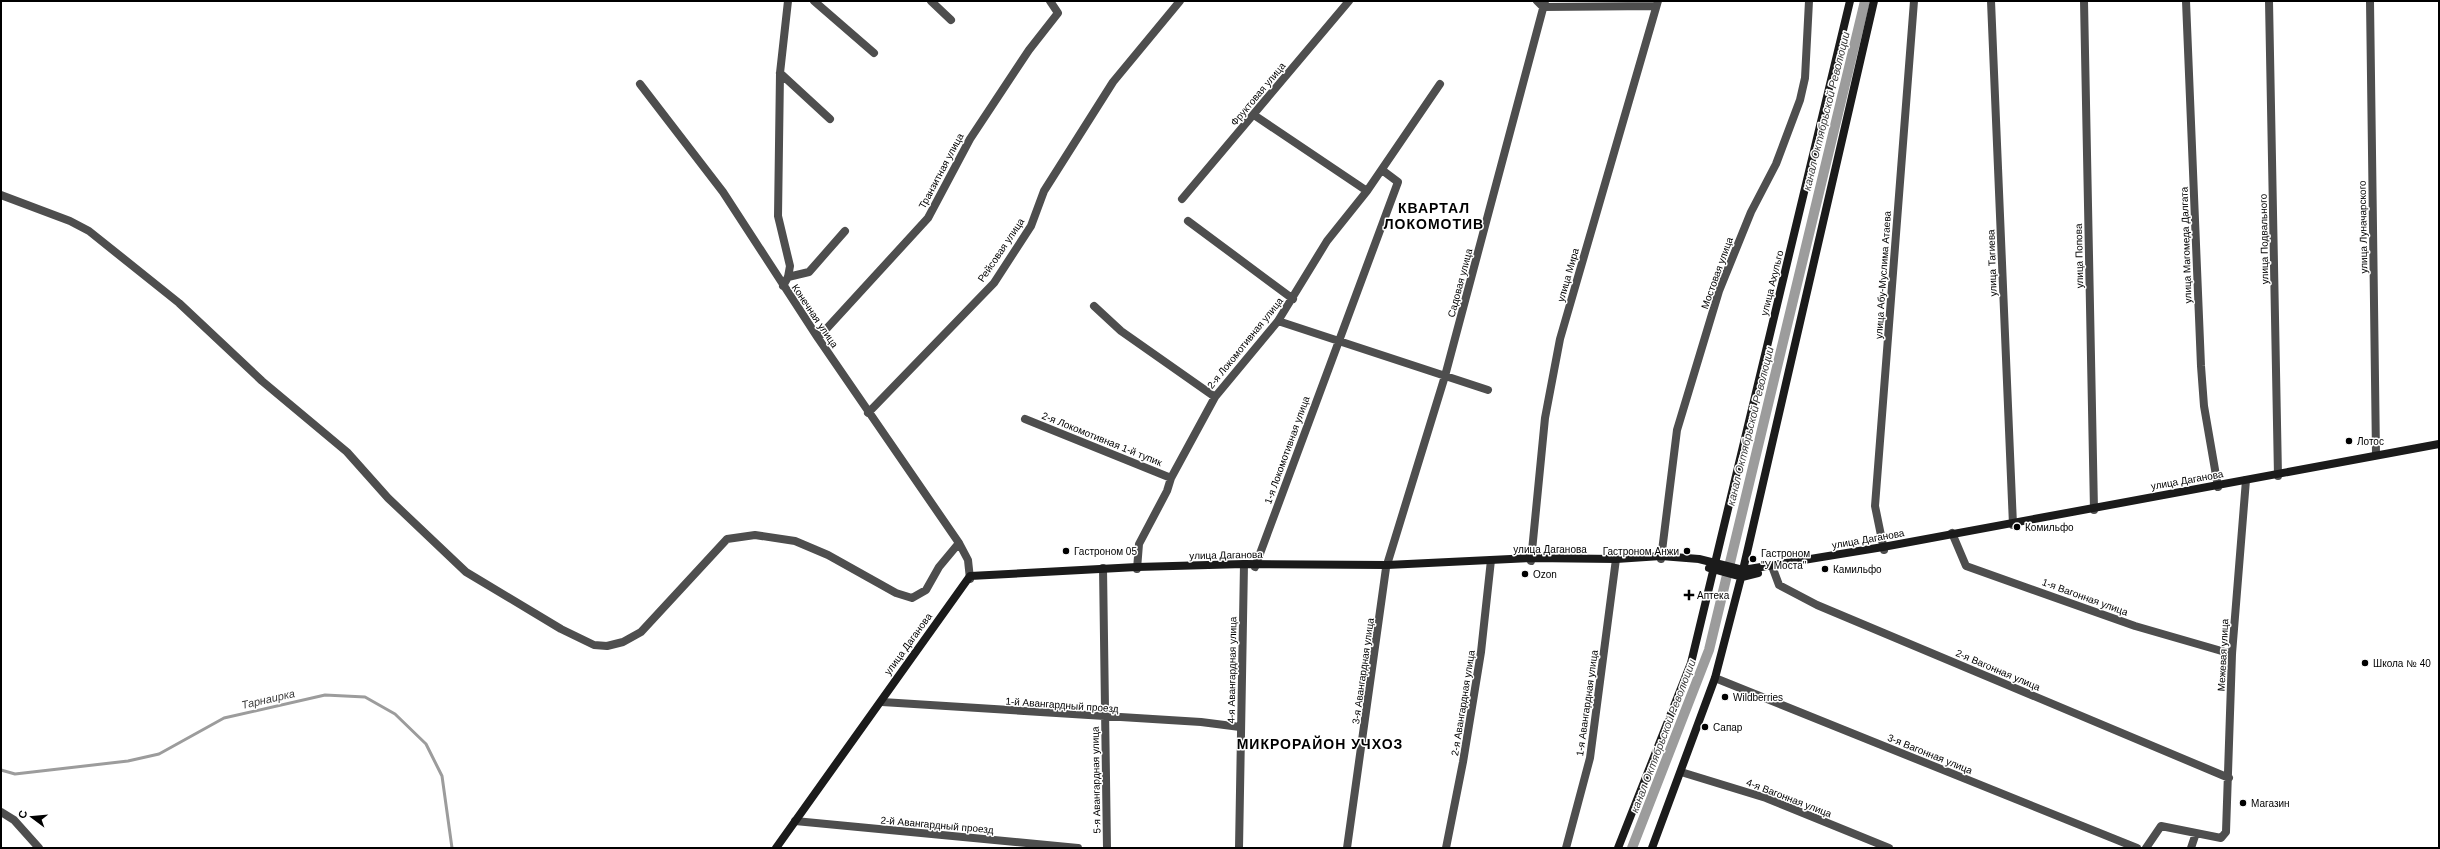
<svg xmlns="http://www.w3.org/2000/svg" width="2440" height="849" font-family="Arial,sans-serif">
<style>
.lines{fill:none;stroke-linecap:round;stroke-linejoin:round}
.stream{stroke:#9c9c9c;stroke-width:3}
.canal{stroke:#9c9c9c;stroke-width:10}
.street{stroke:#4e4e4e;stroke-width:8}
.secondary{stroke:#1b1b1b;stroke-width:8}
.poi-dot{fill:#000;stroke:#fff;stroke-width:1.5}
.labels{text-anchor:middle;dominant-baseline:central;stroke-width:3;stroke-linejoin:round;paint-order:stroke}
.street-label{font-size:10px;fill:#000;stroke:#fff}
.poi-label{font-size:10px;fill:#000;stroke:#fff;text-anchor:start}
.water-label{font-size:11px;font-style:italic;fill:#3d3d3d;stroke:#fff}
.district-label{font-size:14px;font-weight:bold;letter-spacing:1px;fill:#000;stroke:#fff}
</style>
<rect width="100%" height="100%" fill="#fff"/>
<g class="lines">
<!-- stream -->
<path class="stream" d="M1,770L15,774L128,761L159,754L224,718L325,695L365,697L395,714L426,744L442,776L452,848"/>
<!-- canal -->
<path class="canal" d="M1632,848L1709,650L1865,1"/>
<!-- street -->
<path class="street" d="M814,1L874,53
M931,1L951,20
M1537,1L1543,7L1656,6
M1991,1L2013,525
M2084,1L2094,510
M2186,1L2201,366L2204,406L2218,487
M2269,1L2278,476
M2370,1L2376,454
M780,73L830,119
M640,84L723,192L818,338L959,543L968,560L970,579
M1254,115L1367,191
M1,195L70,221L89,231L179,303L262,381L347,452L388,498L466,572L561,629L594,645L607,646L623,642L641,632L727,539L755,535L795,541L828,555L896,593L912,598L926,590L939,567L959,543
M1182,199L1349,1
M1188,221L1293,299
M788,277L809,272L845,231
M783,286L788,277L790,266L778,216L780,73L788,1
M1094,306L1121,331L1215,397
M1278,321L1488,390
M818,338L928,218L970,139L1029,50L1058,13L1050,1
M868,413L994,283L1031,226L1044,191L1113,82L1180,1
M1025,419L1171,478
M1952,533L1966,566L2135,626L2232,654
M1884,550L1875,506L1914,1
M1661,559L1677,430L1719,291L1751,212L1776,164L1800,100L1805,78L1809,1
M1531,561L1545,418L1560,339L1658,1
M1772,566L1779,585L1817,605L2229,778
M1255,567L1398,182L1382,170
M1103,568L1107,848
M1137,569L1139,544L1167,491L1171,478L1215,397L1278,321L1327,241L1367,191L1440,84
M1715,678L2137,848
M882,702L1201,722L1240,727
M1681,772L1766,798L1889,848
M1,812L14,820L39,848
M795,821L1078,848
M1239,848L1244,564
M1347,848L1386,568L1445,376L1545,1
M1446,848L1463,762L1481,652L1491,560
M1566,848L1590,758L1616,559
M2146,848L2161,826L2221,838L2226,832L2232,654L2246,480
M2191,848L2196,833"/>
<!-- secondary -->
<path class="secondary" d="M1709,568L1742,577L1758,573
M776,848L970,576L1137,567L1244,564L1387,565L1531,558L1616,559L1661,556L1699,559L1743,570L1883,547L2439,444
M1618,848L1691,663L1850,1
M1652,848L1715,678L1743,570L1874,1"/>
</g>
<!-- markers -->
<g class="poi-dot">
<circle cx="2349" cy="441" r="4"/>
<circle cx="2017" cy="527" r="4"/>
<circle cx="1066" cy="551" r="4"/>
<circle cx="1687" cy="551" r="4"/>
<circle cx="1753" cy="559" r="4"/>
<circle cx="1825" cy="569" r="4"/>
<circle cx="1525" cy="574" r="4"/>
<path d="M1687 589h4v4h4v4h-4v4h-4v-4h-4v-4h4z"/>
<circle cx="2365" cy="663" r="4"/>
<circle cx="1725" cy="697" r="4"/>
<circle cx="1705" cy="727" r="4"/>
<circle cx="2243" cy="803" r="4"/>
</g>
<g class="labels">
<!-- street labels -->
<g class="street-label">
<text transform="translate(1258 94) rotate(-50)">Фруктовая улица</text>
<text transform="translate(941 171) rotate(-62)">Транзитная улица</text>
<text transform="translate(2363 227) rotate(-91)">улица Луначарского</text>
<text transform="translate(2264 239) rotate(-91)">улица Подвального</text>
<text transform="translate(2186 245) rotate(-92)">улица Магомеда Далгата</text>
<text transform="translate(1001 250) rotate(-56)">Рейсовая улица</text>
<text transform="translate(2079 256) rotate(-91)">улица Попова</text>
<text transform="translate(1992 263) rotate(-92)">улица Тагиева</text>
<text transform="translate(1717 273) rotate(-70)">Мостовая улица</text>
<text transform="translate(1568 275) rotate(-74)">улица Мира</text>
<text transform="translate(1883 275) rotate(-86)">улица Абу-Муслима Атаева</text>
<text transform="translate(1460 283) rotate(-75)">Садовая улица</text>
<text transform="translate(1772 283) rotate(-76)">улица Ахульго</text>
<text transform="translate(815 316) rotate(56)">Конечная улица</text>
<text transform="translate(1245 343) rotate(-51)">2-я Локомотивная улица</text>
<text transform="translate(1102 439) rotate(22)">2-я Локомотивная 1-й тупик</text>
<text transform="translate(1287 450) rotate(-70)">1-я Локомотивная улица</text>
<text transform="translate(2187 480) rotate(-10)">улица Даганова</text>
<text transform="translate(1868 539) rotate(-10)">улица Даганова</text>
<text x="1550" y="549">улица Даганова</text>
<text transform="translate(1226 555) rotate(-1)">улица Даганова</text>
<text transform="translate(2085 597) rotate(20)">1-я Вагонная улица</text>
<text transform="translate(908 644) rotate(-54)">улица Даганова</text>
<text transform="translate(2223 655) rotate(-87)">Межевая улица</text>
<text transform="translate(1232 670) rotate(-89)">4-я Авангардная улица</text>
<text transform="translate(1998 670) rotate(23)">2-я Вагонная улица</text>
<text transform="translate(1363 671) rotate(-82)">3-я Авангардная улица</text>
<text transform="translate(1463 703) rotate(-81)">2-я Авангардная улица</text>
<text transform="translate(1587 703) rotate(-82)">1-я Авангардная улица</text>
<text transform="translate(1062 705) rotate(4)">1-й Авангардный проезд</text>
<text transform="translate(1930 754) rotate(22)">3-я Вагонная улица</text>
<text transform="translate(1096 780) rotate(-91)">5-я Авангардная улица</text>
<text transform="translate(1789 798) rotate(21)">4-я Вагонная улица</text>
<text transform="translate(937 825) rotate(5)">2-й Авангардный проезд</text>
</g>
<!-- poi labels -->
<g class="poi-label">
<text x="2357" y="441">Лотос</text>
<text x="2025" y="527">Комильфо</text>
<text x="1074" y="551">Гастроном 05</text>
<text x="1679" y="551" text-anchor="end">Гастроном Анжи</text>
<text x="1761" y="553">Гастроном<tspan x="1761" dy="12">"У Моста"</tspan></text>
<text x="1833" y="569">Камильфо</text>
<text x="1533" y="574">Ozon</text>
<text x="1697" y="595">Аптека</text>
<text x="2373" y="663">Школа № 40</text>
<text x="1733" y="697">Wildberries</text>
<text x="1713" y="727">Сапар</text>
<text x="2251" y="803">Магазин</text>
</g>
<!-- water labels -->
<g class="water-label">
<text transform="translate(1826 111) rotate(-76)">канал Октябрьской Революции</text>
<text transform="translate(1750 426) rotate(-76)">канал Октябрьской Революции</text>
<text transform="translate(268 699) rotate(-13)">Тарнаирка</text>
<text transform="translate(1663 736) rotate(-69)">канал Октябрьской Революции</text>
</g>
<!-- district labels -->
<g class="district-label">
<text x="1434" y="208">КВАРТАЛ<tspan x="1434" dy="16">ЛОКОМОТИВ</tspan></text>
<text x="1320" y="744">МИКРОРАЙОН УЧХОЗ</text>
</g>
</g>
<!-- border -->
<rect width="2440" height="849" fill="none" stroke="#000000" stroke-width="4"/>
<!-- north arrow -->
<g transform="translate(32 817) rotate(286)" stroke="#ffffff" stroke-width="3" paint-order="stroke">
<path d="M0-3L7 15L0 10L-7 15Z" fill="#000000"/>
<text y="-6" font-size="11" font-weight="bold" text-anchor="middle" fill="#000000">С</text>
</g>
</svg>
